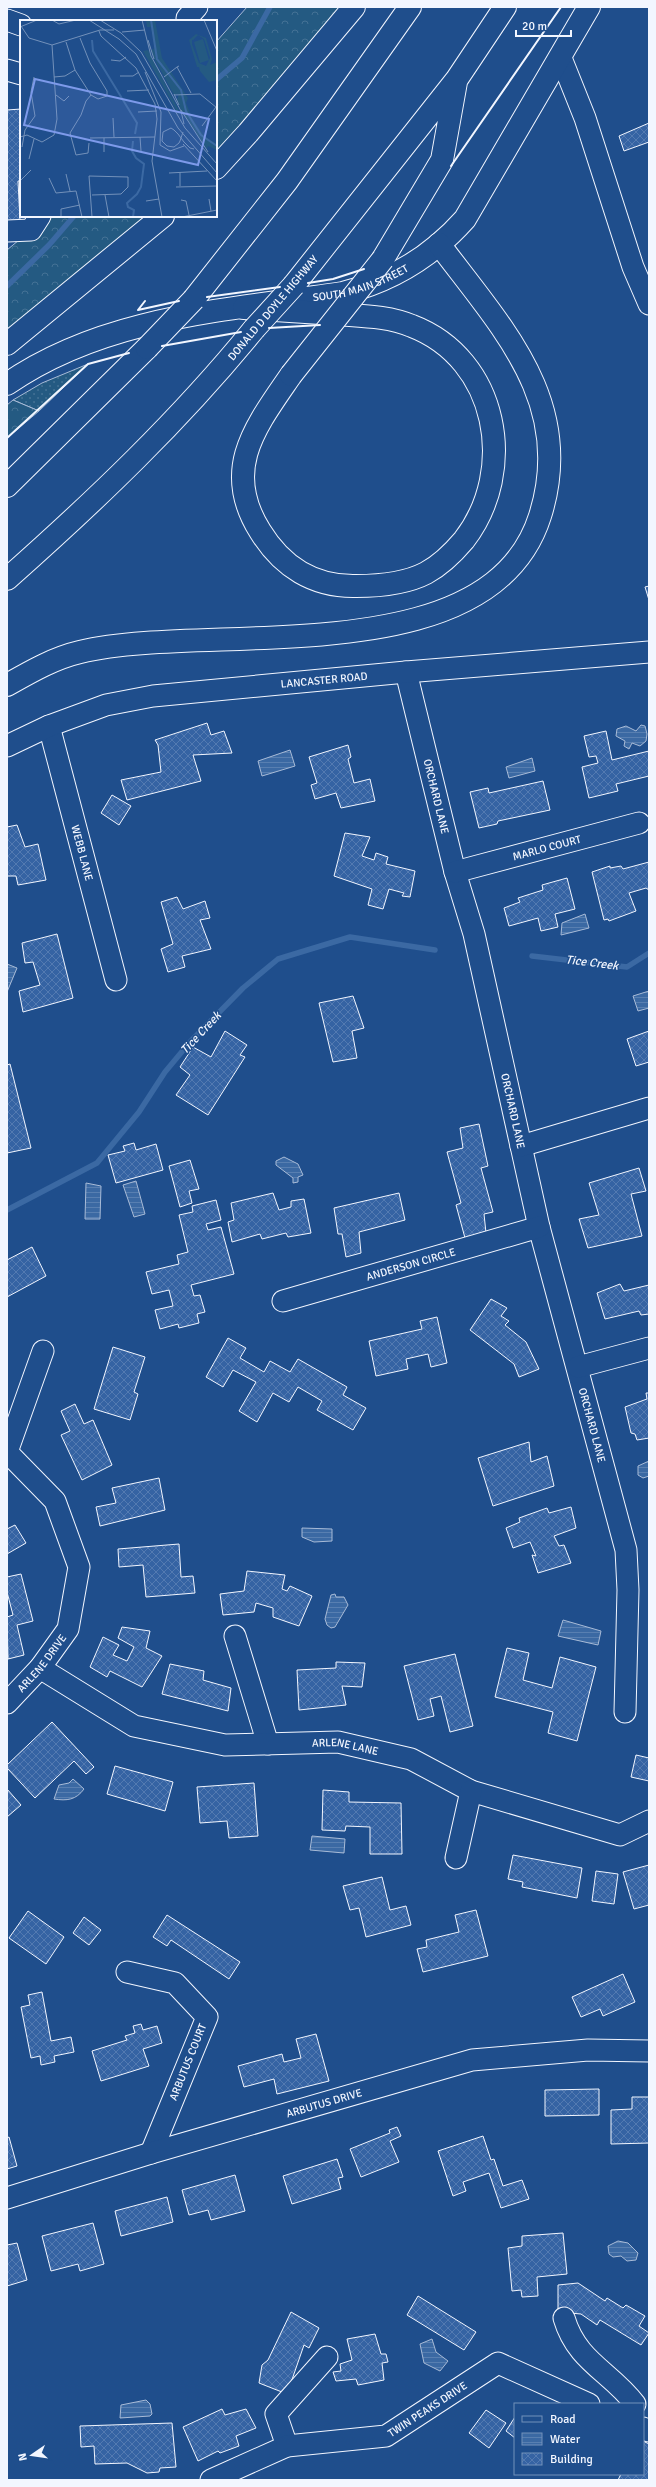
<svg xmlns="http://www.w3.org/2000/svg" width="656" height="2487" font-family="Signika,sans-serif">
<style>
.grass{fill:url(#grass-dots);stroke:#a8bbd7}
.forest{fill:url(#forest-crowns);stroke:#a8bbd7}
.water{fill:url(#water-rules);stroke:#a8bbd7}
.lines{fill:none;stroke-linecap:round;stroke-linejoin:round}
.stream{stroke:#3b69a3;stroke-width:5.5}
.building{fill:url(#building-cross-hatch);stroke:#f2f6ff}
.minor-casing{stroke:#f2f6ff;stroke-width:23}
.major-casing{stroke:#f2f6ff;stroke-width:24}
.highway-casing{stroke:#f2f6ff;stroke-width:24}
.minor{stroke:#1f4e8c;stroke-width:21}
.major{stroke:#1f4e8c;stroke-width:22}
.highway{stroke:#1f4e8c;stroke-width:22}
.highway-bridge-casing{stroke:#f2f6ff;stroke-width:24;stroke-linecap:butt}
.highway-bridge{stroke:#1f4e8c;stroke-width:22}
.wall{stroke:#f2f6ff;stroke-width:2}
.labels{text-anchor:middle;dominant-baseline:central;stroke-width:3;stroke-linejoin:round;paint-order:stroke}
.street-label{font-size:11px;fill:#f2f6ff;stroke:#1f4e8c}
.water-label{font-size:12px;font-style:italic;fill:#f2f6ff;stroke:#1f4e8c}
.inset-river{fill:none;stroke:#3b69a3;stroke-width:2}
.inset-road{fill:none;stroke:#7391ba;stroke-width:1}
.view{fill:#7d9aea;fill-opacity:0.15;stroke:#7d9aea;stroke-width:2}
.inset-edge{fill:none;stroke:#f2f6ff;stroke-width:2}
</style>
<defs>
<pattern id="grass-dots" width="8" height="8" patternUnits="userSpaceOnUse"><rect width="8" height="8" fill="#245a82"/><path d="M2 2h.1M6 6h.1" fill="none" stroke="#447295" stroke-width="1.8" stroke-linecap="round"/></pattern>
<pattern id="forest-crowns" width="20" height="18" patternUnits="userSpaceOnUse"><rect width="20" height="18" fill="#245a82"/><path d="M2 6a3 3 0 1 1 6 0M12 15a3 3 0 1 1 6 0" fill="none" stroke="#447295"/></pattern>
<pattern id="water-rules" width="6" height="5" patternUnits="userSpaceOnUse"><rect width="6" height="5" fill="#3b69a3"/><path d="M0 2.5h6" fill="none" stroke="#587fb1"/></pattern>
<pattern id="building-cross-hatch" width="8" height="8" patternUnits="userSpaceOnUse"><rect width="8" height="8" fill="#3563a3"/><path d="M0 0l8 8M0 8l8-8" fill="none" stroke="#537ab1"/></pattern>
</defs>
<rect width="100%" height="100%" fill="#1f4e8c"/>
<!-- grass -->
<path class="grass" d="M88,364L39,411L13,400L42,383Z"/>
<!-- forest -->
<path class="forest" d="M247,7H354L216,168V42Z
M40,216H163L7,344V250L31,230Z
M13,400L39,411L7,438V405Z"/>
<!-- water -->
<path class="water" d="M641,725L645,726L647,734L646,741L640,746L632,743L629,749L624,746L625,741L616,736L617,729L626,726L636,731Z
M290,750L295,766L262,776L258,761Z
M532,758L535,771L509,778L506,767Z
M585,914L589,928L561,935L562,923Z
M7,964L17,968L7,992Z
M649,991V1008L638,1011L633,996Z
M284,1157L298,1164L303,1175L298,1177V1182L293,1183V1178L276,1165V1161Z
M136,1181L145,1214L134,1217L123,1185Z
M86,1183L101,1186L100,1219H85Z
M649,1461V1476L643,1478L638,1475V1466Z
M302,1528L332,1529V1541L314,1542L302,1537Z
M335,1594L336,1597H344L348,1605L335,1627L331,1628L327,1625L325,1619L331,1595Z
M563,1620L601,1631L598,1645L558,1636Z
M73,1779L84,1789C76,1800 67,1801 54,1799L59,1785L69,1783Z
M312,1836L345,1839L344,1853L310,1850Z
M618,2241L628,2243L638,2253L636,2260L627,2261L621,2256L613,2257L609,2254L608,2246Z
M432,2339L436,2352L448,2361L440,2371L424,2363L420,2344Z
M146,2400L150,2404L152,2414L150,2416L120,2418L121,2405Z"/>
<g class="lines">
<!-- stream -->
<path class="stream" d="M216,80L242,58L270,7
M7,286L49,245L74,216
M532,956L627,967L649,953
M7,1210L97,1163L139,1112L165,1072L190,1042L243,988L278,959L350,937L435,950"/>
</g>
<!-- building -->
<path class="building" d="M21,109V181H18L20,220L7,221V110Z
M649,123V142L624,151L619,136Z
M649,586V600L645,587Z
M207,723L211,735L224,731L232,753L193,755L201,781L127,800L121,780L161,772L158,745L155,740Z
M606,731L612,760L649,751V776L616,784L618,791L589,798L582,767L598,763L596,756L589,757L584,736Z
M348,745L351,757L348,759L354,783L370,779L375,801L341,808L336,793L315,799L311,785L317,783L309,757Z
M543,781L550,810L498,821L497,824L479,828L470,792L488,788L489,793Z
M112,795L131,806L119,825L101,813Z
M17,825L25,847L38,844L46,880L18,885L16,876H7V827Z
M345,833L370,837L362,856L374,860L376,853L388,857L386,864L415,871L410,897L402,896L404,893L389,889L383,909L368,905L372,889L334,876Z
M649,862V890L646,888L629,893L636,911L609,921L608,919L604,920L592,872L610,866V868L621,866L623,869Z
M567,878L575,909L555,914L558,927L541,931L538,918L509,926L504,908L520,902L518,898L543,890L542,885Z
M177,897L183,909L205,901L210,918L200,920L211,949L182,956L185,967L168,972L161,949L173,944L161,902Z
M57,934L73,998L23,1012L19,991L40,985L33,962L25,963L22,943Z
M353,996L364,1028L352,1031L357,1058L333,1062L319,1003Z
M225,1031L247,1045L240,1055L245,1057L208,1115L176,1095L190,1075L180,1067L193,1047L211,1057Z
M649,1031V1062L636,1066L627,1039Z
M10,1064L31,1148L7,1153V1065Z
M479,1124L488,1166L481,1168L493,1212L484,1214L486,1233L465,1238L456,1205L461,1203L447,1152L463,1148L460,1128Z
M134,1143L136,1150L156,1144L163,1170L116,1183L108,1155L125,1151L123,1146Z
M190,1160L199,1189L189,1191L192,1203L180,1207L169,1166Z
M639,1168L646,1191L631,1194L642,1236L588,1248L579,1219L599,1215L589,1183Z
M273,1193L279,1210L291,1207V1201L304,1199L311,1233L288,1237L286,1233L262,1239L260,1234L232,1242L228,1222L234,1220L231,1203Z
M399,1193L405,1220L359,1232L361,1253L346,1257L342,1234H338L334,1208Z
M216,1200L221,1220L206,1224L208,1230L221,1227L234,1274L191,1285L194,1296L200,1295L205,1312L197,1314L199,1323L179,1328L178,1324L160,1329L155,1310L173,1306L169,1290L152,1294L146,1272L179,1264L177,1255L188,1252L179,1215L193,1212L192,1206Z
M32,1247L46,1276L7,1297V1260Z
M620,1284L624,1291L649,1285V1314L641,1315L639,1311L605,1319L597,1293Z
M491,1299L507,1308L501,1316L509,1321L505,1325L526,1342L539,1369L519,1377L514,1364L470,1330Z
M437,1317L447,1363L431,1367L428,1354L406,1359L408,1369L376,1376L369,1341L422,1329L420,1321Z
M228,1338L246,1348L240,1358L264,1372L270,1361L290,1372L298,1359L347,1387L343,1395L366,1408L353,1430L317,1410L322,1401L298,1387L289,1402L273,1393L257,1422L239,1411L256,1382L233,1370L223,1387L206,1377Z
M113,1347L145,1357L134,1392L138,1394L130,1420L94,1409Z
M646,1393H649V1438L637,1440L635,1434L631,1433L625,1407L647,1399Z
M75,1404L84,1424L93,1420L112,1465L82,1480L61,1435L70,1431L61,1411Z
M529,1442L531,1462L547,1456L554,1486L493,1506L478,1458Z
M159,1478L165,1510L100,1526L96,1507L116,1503L112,1488Z
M571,1507L576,1528L554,1536L559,1546L564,1545L571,1563L538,1573L532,1555L536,1556L530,1542L513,1548L506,1528L520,1522L519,1518L547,1508L549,1513Z
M15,1525L26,1543L7,1554V1529Z
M179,1544L181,1577L193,1576L195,1593L146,1597L143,1565L119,1567L118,1549Z
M247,1571L285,1575L282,1589L287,1591L290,1586L312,1596L299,1626L273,1617V1608L256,1603L254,1612L223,1615L220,1594L244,1591Z
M21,1574L33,1621L17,1625L24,1655L8,1659L7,1617L13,1615L7,1592V1577Z
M122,1627L150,1631L146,1648L162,1656L142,1687L110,1671L107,1677L90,1667L103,1637L119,1645L113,1655L127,1661L134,1647L118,1638Z
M507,1648L529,1653L523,1680L552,1688L560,1657L596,1667L577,1741L548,1733L553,1712L495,1697Z
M455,1654L473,1726L450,1732L441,1696L430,1699L434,1716L418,1720L404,1666Z
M336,1662L365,1663L362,1687L342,1686L346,1705L299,1710L297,1670L336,1668Z
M170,1664L204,1671L203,1680L231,1688L228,1711L162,1694Z
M52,1722L94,1767L86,1774L74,1761L35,1798L7,1768V1765Z
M636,1755L649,1758V1781L631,1777Z
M115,1766L173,1782L165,1811L107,1794Z
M254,1783L258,1836L229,1838L227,1821L200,1823L197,1787Z
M7,1789L21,1805L7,1817Z
M323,1790L349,1792V1802L401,1803L402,1854H370V1827L346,1826L345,1831L322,1830Z
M513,1855L582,1868L577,1898L522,1887L523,1882L508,1879Z
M649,1865V1905L634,1909L623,1872Z
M596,1871L618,1874L614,1904L592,1901Z
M382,1877L390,1910L406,1906L411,1925L366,1937L359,1908L350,1910L343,1886Z
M476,1910L488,1956L423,1972L417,1949L427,1947L426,1940L459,1932L455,1915Z
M28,1911L64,1937L46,1964L9,1938Z
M167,1915L240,1962L229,1979L171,1940L167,1946L153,1937Z
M84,1917L101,1930L89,1945L73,1933Z
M623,1974L635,2002L603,2016L600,2009L581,2017L572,1997Z
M42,1992L51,2041L71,2037L74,2052L54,2056L55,2062L41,2065L40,2056L31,2058L21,2007L30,2005L28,1995Z
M141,2024L143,2030L157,2026L162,2043L143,2049L149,2066L101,2081L92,2051L127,2040L125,2036L135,2033L133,2026Z
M316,2034L329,2081L277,2094L274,2079L244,2087L238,2066L282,2054L284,2062L301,2058L296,2039Z
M599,2089V2115L545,2116V2090Z
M632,2097H649V2143L611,2144V2110L632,2109Z
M397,2127L401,2136L390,2141L399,2162L361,2177L350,2149L390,2133L389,2130Z
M483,2136L491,2160L494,2159L503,2186L522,2180L529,2199L501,2208L489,2173L463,2182L466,2191L453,2196L438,2151Z
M9,2137L17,2166L7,2169V2138Z
M337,2159L343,2177L338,2178L341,2189L292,2204L283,2176Z
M235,2175L245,2211L211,2220L208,2210L189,2215L182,2190Z
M167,2197L173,2222L121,2236L115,2211Z
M93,2223L104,2264L80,2271L78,2264L51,2271L42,2236Z
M563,2233L567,2274L537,2277L538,2296L522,2297L521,2290L512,2291L508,2248L522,2246V2236Z
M17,2243L27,2280L7,2286V2245Z
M578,2283L605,2301L607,2298L623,2308L626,2305L645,2316L639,2326L649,2333L641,2345L600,2320L597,2325L581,2314L558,2312V2285Z
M418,2296L476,2332L464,2350L407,2315Z
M291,2312L319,2328L309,2348L304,2345L287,2394L259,2383L262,2365L268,2360Z
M375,2334L381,2354H386L388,2362L382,2363L384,2380L358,2385L356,2379L336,2381L333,2372L341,2371L340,2364L352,2360L347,2339Z
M222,2409L225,2415L246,2409L256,2428L236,2436L239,2446L220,2453L218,2451L198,2461L183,2427Z
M486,2410L506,2423L489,2448L469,2433Z
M515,2417V2438L506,2431Z
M172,2423L176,2467L160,2468L159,2472L147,2473L127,2463L95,2464L94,2446L81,2447L80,2426Z
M643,2441L649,2444V2480H618L621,2474H643Z"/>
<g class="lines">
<!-- minor casing -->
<g class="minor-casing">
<g id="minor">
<path d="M187,18L197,7"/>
<path d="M7,20L21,25"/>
<path d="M561,58L585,118L633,267L649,304"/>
<path d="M7,70L21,74"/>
<path d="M7,231L31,230L40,216"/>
<path id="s1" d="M406,672L455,872L474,934L539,1227L626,1550L628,1590L625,1712"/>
<path id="s2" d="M49,726L116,980"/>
<path id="s3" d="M7,746L49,726L106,705L153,696L406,672L649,652"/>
<path id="s4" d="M455,872L639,823"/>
<path d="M521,1146L649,1108"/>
<path id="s5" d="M283,1301L539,1227"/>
<path d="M578,1367L649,1348"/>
<path d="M7,1452L43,1351"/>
<path d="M235,1636L268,1744"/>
<path id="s6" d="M40,1668L134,1726L225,1745L338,1742L411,1759L471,1791L620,1835L649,1821"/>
<path id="s7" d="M7,1703L40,1668L68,1629L79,1567L55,1501L7,1452"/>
<path d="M456,1858L471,1791"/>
<path d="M127,1972L175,1983L207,2017L151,2153"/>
<path id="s8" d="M7,2198L151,2153L472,2060L588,2050L649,2051"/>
<path d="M564,2318C577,2362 610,2371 635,2404"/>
<path d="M643,2428L649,2431"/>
<path d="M287,2446L276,2414L327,2357"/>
<path id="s9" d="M211,2480L287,2446L386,2436L498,2363L589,2404"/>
</g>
</g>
<!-- major casing -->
<g class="major-casing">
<g id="major">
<path id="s10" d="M7,384C105,316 228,310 343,293C392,281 432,256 465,219L589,7"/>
</g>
</g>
<!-- highway casing -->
<g class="highway-casing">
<path id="highway" d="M216,168L248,133L354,7
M383,259L442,160L456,82
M294,285L457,79L505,7
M194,299L287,181L410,7
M244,308C275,310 306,312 337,314C362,316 388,316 412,326C498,359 518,470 464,540C453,553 441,565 426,573C405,584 379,586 356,586C314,587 282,567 260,531C221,469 256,426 291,375
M7,344L163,216
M7,486L147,348
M7,579C95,501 180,420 254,329
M7,685C30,672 54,658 80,652C209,621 489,677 540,516C576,403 502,328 439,244"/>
</g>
<!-- minor -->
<use href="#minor" class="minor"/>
<!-- major -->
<use href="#major" class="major"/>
<!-- highway -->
<use href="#highway" class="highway"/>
<!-- highway-bridge casing -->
<g class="highway-bridge-casing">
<path id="highway-bridge" d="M254,329L294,285
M147,348L194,299
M291,375L383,259"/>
</g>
<!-- highway-bridge -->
<use href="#highway-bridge" class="highway-bridge"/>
<!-- wall -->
<path class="wall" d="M451,166L561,7
M308,283L333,279L364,269
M207,297L280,287
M145,301L138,310L179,301
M269,328L320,325
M162,346L241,332
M7,438L88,364L129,353"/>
</g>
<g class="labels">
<!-- street labels -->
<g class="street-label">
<text stroke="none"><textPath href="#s10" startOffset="371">SOUTH MAIN STREET</textPath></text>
<text transform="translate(273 308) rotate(-50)">DONALD D DOYLE HIGHWAY</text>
<text stroke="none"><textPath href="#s3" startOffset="327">LANCASTER ROAD</textPath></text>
<text stroke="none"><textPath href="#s1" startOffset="128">ORCHARD LANE</textPath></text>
<text stroke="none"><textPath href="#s4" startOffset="95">MARLO COURT</textPath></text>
<text stroke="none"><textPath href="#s2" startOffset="131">WEBB LANE</textPath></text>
<text stroke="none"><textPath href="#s1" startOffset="452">ORCHARD LANE</textPath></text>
<text stroke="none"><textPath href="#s5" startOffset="133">ANDERSON CIRCLE</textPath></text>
<text stroke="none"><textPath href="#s1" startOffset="776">ORCHARD LANE</textPath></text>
<text stroke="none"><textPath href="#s7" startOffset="53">ARLENE DRIVE</textPath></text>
<text stroke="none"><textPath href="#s6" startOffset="324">ARLENE LANE</textPath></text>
<text transform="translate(188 2062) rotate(-68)">ARBUTUS COURT</text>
<text stroke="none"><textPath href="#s8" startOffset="331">ARBUTUS DRIVE</textPath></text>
<text stroke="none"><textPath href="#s9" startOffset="232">TWIN PEAKS DRIVE</textPath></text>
</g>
<!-- water labels -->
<g class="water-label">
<text transform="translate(592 963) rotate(7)">Tice Creek</text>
<text transform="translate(201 1033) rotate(-47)">Tice Creek</text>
</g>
</g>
<!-- overview -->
<g transform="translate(20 20)">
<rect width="197" height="197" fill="#1f4e8c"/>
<path d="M126,0H135L142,38L168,78L166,83L172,98L184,116L197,124V130L188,126L187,129L161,90L157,80L159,74L154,75L134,38L131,30L134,29V23L131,7H127ZM128,30L159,91V95L123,31Z" fill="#245a82"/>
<path d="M176,14L186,18L192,39L190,45L197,42V60L189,62L180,51L179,47H182H177L169,20ZM178,15L184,19L190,38L186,46L179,43L172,24V20L181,18L173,20ZM183,19L189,40L180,43L174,22Z" fill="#245a82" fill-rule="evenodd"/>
<path class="inset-river" d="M131,0L137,39L161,70L166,91L181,115L197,126M72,20L73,31L117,103L115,114M113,197L114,190L108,187L107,183L117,174L121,167L124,144L116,138L112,131L113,121"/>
<path class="inset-road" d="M32,0L39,4L56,0M69,0L99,19L116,34L158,108L197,153M80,0L101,13L121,32L165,108L197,144M122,0L131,36L161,91L164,104M184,0L197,31M1,6L9,18L32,25L80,10H94M0,7L17,0M79,11L81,16L116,48L135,84L137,99L132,141L142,197M102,12L125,10M60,18L70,43L87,71V76M128,20L134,39M46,22L55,50L71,75L78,79L87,76M91,40L100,41L106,37M159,46L157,47L171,73M125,52L141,92L140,125L150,131L164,126M100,56H113L119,52M34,57L45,56L55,50M144,57L157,47M107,71L129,70M154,74L159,85M36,75L44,81L49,76M154,75L180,74L197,88M161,90L188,132M118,92L137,91M93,98L94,117M182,106L196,87M163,112L160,121L159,123L154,127L147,126L142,121L143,112L151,108L154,110L158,114L164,122L170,128L174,129M0,117L7,115L22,122L34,115L37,99L32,25M120,117L121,131M70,118L135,117M84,118V132M69,123L68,133L56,135L50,113L61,95L66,81L71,75M163,124L197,161M2,127L5,110L15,96L11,72L14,57M9,139L14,119M160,152V166M149,153L187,151M46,154L50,171M29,158L36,173L56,171L62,197M0,161L11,150M156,167L197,166M85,175L89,197M189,179L191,191M161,180L166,181L169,195M126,181L139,179M41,196V189L60,185M72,197L69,156L108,157V167L101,174L72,175M162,197L197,190"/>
<path class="view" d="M15,59L189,99L178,145L4,105Z"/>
<rect width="197" height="197" class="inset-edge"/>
</g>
<!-- border -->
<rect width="656" height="2487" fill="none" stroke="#f2f6ff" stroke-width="16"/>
<!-- legend -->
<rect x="514" y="2403" width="130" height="72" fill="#1f4e8c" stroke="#7391ba"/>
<rect x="522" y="2416" width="20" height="6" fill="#1f4e8c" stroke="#7391ba"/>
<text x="550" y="2423" font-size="12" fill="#f2f6ff">Road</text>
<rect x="522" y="2433" width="20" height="12" fill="url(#water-rules)" stroke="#7391ba"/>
<text x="550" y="2443" font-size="12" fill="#f2f6ff">Water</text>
<rect x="522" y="2453" width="20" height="12" fill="url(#building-cross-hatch)" stroke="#7391ba"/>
<text x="550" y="2463" font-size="12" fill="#f2f6ff">Building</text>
<!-- north arrow -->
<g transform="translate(32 2455) rotate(257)" stroke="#1f4e8c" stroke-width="3" paint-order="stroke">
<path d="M0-3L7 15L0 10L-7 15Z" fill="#f2f6ff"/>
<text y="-6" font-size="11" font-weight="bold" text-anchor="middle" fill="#f2f6ff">N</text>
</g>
<!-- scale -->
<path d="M516 30v6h55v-6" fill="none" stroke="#f2f6ff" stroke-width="2"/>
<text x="522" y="30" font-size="12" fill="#f2f6ff" stroke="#1f4e8c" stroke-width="3" paint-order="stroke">20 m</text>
</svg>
